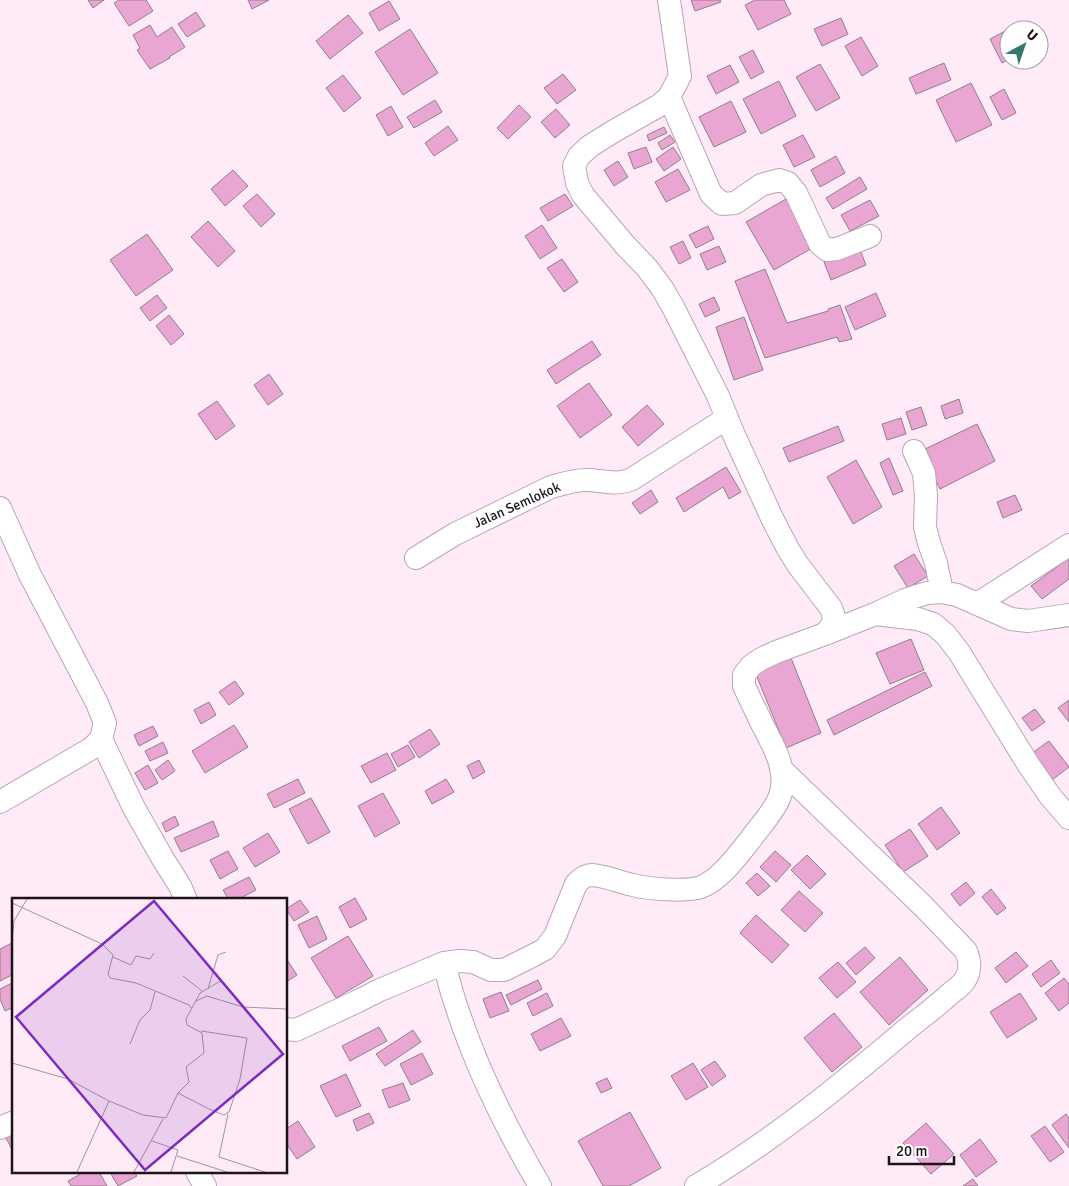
<svg xmlns="http://www.w3.org/2000/svg" width="1069" height="1186" font-family="Signika,sans-serif">
<style>
.building{fill:#e9a6d3;stroke:#917f8b}
.lines{fill:none;stroke-linecap:round;stroke-linejoin:round}
.minor-casing{stroke:#baa6b3;stroke-width:24}
.minor{stroke:#fff;stroke-width:22}
.labels{text-anchor:middle;dominant-baseline:central;stroke-width:4;stroke-linejoin:round;paint-order:stroke}
.street-label{font-size:14px;fill:#1b1419;stroke:#fefefe}
.inset-road{fill:none;stroke:#a4949e;stroke-width:1}
.view{fill:#7b2cbf;fill-opacity:0.15;stroke:#7b2cbf;stroke-width:2.5}
.inset-edge{fill:none;stroke:#1b1419;stroke-width:2.5}
</style>
<rect width="100%" height="100%" fill="#ffeaf7"/>
<!-- building -->
<path class="building" d="M88,0H104L93,8Z
M119,0H146L153,11L129,26L114,3Z
M248,0H269L252,9Z
M691,0H720L721,2L695,11Z
M755,0H784L791,14L758,30L745,5Z
M389,1L400,19L379,31L369,13Z
M196,12L205,26L187,37L178,24Z
M348,15L363,33L330,59L316,41Z
M841,18L848,34L822,46L814,29Z
M150,25L157,37L172,27L185,47L169,57L170,58L150,69L137,50L140,48L133,35Z
M1011,28L1012,30H1009V59L1002,63L990,39Z
M410,29L438,73L403,95L375,52Z
M861,37L878,66L862,76L845,46Z
M753,50L764,72L751,79L739,57Z
M944,63L951,80L916,94L909,78Z
M820,64L840,98L816,111L796,77Z
M730,65L739,82L716,94L707,76Z
M563,74L576,90L557,104L544,88Z
M343,75L361,98L344,112L326,88Z
M779,81L796,116L761,134L743,99Z
M971,83L992,125L956,142L936,100Z
M1004,89L1016,113L1002,120L990,97Z
M435,100L442,112L414,128L407,117Z
M731,101L746,132L714,147L699,117Z
M519,105L531,117L508,139L497,128Z
M391,106L403,127L388,136L376,115Z
M556,109L570,125L555,138L541,122Z
M448,126L458,140L434,156L425,143Z
M664,127L667,133L649,141L647,135Z
M670,135L675,142L662,150L658,143Z
M803,135L815,157L794,167L783,145Z
M646,147L652,162L634,169L628,153Z
M673,147L681,159L664,171L656,159Z
M836,156L845,173L820,187L811,170Z
M618,161L628,177L614,186L604,170Z
M678,169L690,190L666,202L655,182Z
M233,170L248,186L225,206L211,189Z
M860,177L867,189L833,209L826,198Z
M257,194L275,214L261,227L243,206Z
M565,194L573,206L548,221L540,208Z
M786,199L814,247L774,270L746,222Z
M870,200L879,216L850,231L841,215Z
M208,221L235,251L218,267L191,237Z
M542,225L557,248L540,259L525,236Z
M708,226L714,239L696,248L689,235Z
M147,234L173,270L136,296L110,260Z
M683,241L691,258L679,264L670,247Z
M719,246L726,262L707,270L700,254Z
M859,247L866,265L831,280L824,262Z
M562,259L578,282L564,292L547,268Z
M765,269L787,323L828,311V309L840,305L852,339L839,342L837,337L765,358L735,281Z
M876,293L886,316L855,330L845,307Z
M157,295L167,308L150,321L140,308Z
M714,297L720,310L705,317L699,304Z
M169,315L184,334L171,345L156,326Z
M744,317L763,370L734,380L716,327Z
M592,341L601,355L556,384L547,370Z
M269,374L283,394L268,405L254,385Z
M589,383L612,415L580,438L557,406Z
M959,399L963,413L945,419L941,406Z
M217,401L235,426L216,440L198,414Z
M647,405L664,424L638,446L622,427Z
M921,407L927,425L912,430L906,412Z
M901,418L906,434L887,440L882,424Z
M977,424L995,461L940,489L921,451Z
M838,426L844,441L789,462L783,448Z
M889,458L903,491L893,495L880,463Z
M856,460L882,507L853,524L827,477Z
M726,467L741,492L729,499L723,487L684,512L676,498Z
M651,490L658,502L640,514L632,503Z
M1015,495L1022,510L1003,518L997,502Z
M914,554L928,576L908,588L894,566Z
M1069,558V579L1042,599L1031,586Z
M911,639L924,670L890,684L876,653Z
M791,658L821,733L786,748L755,672Z
M925,672L932,686L834,735L827,720Z
M235,681L244,694L229,705L219,692Z
M1069,700V722L1058,708Z
M209,702L216,715L201,724L194,710Z
M1035,709L1045,722L1032,731L1022,718Z
M234,725L248,747L205,773L192,751Z
M153,726L158,736L139,746L134,735Z
M430,729L440,744L419,758L409,742Z
M1049,741L1069,767L1048,783L1028,756Z
M163,742L168,753L150,761L145,751Z
M408,745L415,757L398,767L391,754Z
M387,753L396,770L371,783L361,766Z
M168,760L175,771L162,780L155,770Z
M479,760L485,772L473,779L467,766Z
M148,765L158,783L145,790L135,773Z
M298,779L305,793L274,808L267,794Z
M446,779L454,792L432,804L425,791Z
M383,793L400,823L375,837L358,806Z
M311,798L330,832L308,844L289,809Z
M941,807L960,833L937,850L918,824Z
M175,816L179,825L166,832L162,823Z
M213,821L219,836L181,852L174,838Z
M910,829L928,856L903,872L885,845Z
M268,833L280,852L255,867L243,848Z
M228,851L238,869L220,879L210,860Z
M775,851L791,865L776,882L760,867Z
M807,855L826,874L810,889L791,870Z
M757,873L770,886L758,896L746,883Z
M249,877L256,890L237,900H229L223,890Z
M966,882L975,893L960,906L951,894Z
M991,889L1006,908L997,915L982,897Z
M799,891L823,913L805,932L781,910Z
M355,898L367,919L350,928L339,907Z
M300,900L309,912L294,921L286,909Z
M756,915L789,945L772,963L740,933Z
M317,916L327,939L309,948L298,925Z
M348,936L373,976L336,998L311,958Z
M14,942V974L0,981V949Z
M865,947L875,958L856,975L846,963Z
M1016,952L1028,966L1006,983L995,968Z
M900,957L928,990L889,1025L860,992Z
M286,958L297,975L286,982Z
M1051,960L1060,973L1041,987L1032,974Z
M838,962L856,982L837,998L819,978Z
M1064,978L1069,984V1003L1059,1011L1045,993Z
M538,980L542,989L511,1005L506,995Z
M14,982V1007L5,1011L0,999V989Z
M501,992L509,1011L490,1018L483,999Z
M547,993L553,1006L533,1016L527,1003Z
M1020,993L1037,1019L1007,1038L990,1012Z
M834,1013L862,1047L832,1072L804,1038Z
M561,1018L571,1036L540,1051L531,1034Z
M379,1027L387,1041L350,1061L342,1046Z
M413,1030L421,1042L385,1066L376,1054Z
M422,1053L433,1074L411,1085L400,1064Z
M715,1061L726,1076L712,1086L701,1070Z
M693,1063L708,1087L686,1100L671,1076Z
M346,1074L361,1106L336,1117L320,1086Z
M607,1078L612,1088L601,1093L596,1083Z
M403,1083L410,1100L389,1108L382,1090Z
M630,1112L661,1168L629,1186H603L578,1141Z
M369,1113L374,1123L357,1131L353,1120Z
M1066,1114L1069,1118V1148L1052,1125Z
M298,1121L315,1147L297,1159L286,1143V1129Z
M926,1123L954,1154L931,1174L903,1143Z
M1045,1126L1064,1152L1050,1162L1031,1136Z
M14,1133V1153L6,1138Z
M980,1139L997,1162L976,1177L960,1155Z
M84,1172H99L107,1186H71L68,1181Z
M110,1172H134L137,1176L118,1186Z
M973,1179L978,1186H963Z"/>
<g class="lines">
<!-- minor casing -->
<g class="minor-casing">
<path id="minor" d="M669,0L680,76L669,97L660,105L614,131L590,146L579,156L574,166L577,183L583,195L625,245L647,268L662,288L673,307L718,396L734,435L772,518L788,549L798,565L831,608L834,617L833,624L825,634
M669,97L711,194L722,204L735,203L761,185L779,180L788,183L796,193L820,244L827,250L837,249L870,236
M914,451L924,473L926,496L925,527L929,543L936,563L942,592
M0,508L30,575L97,703L105,723L101,739
M416,558L455,534L551,487C562,484 574,480 586,480C602,480 617,486 632,479L727,418
M977,604L1069,545
M875,614L918,619L933,624L945,634L959,652L1028,764L1050,796L1069,818
M0,802L92,748L101,739L134,808L163,859L180,886L186,900
M444,963C463,1042 499,1116 540,1186
M286,1029L296,1030L356,1002L380,990L444,963L460,961L473,962L491,970H504L536,954L545,949L555,936L576,884C581,878 585,875 592,875C606,876 619,882 633,885C648,889 687,892 701,887C720,880 738,855 750,840C760,826 774,812 780,796C789,771 773,745 762,724C756,711 750,699 744,686V675L751,666L761,659L776,652L825,634L875,614L905,600L927,593L942,592L957,595L1011,619L1028,621L1069,615
M0,1128L14,1122
M197,1172L205,1186
M696,1186C772,1141 840,1086 907,1029C922,1017 937,1006 951,993C956,989 962,985 965,980C971,971 970,960 966,951L924,907L781,769"/>
</g>
<!-- minor -->
<use href="#minor" class="minor"/>
</g>
<g class="labels">
<!-- street labels -->
<g class="street-label">
<text transform="translate(517 505) rotate(-24)">Jalan Semlokok</text>
</g>
</g>
<!-- overview -->
<g transform="translate(12 898)">
<rect width="275" height="275" fill="#ffeaf7"/>
<path class="inset-road" d="M0,5L90,46L101,57L96,76L98,80L124,85L177,107L180,111M0,43L2,23L15,1M101,59L119,67L124,58L138,61L142,55M171,78L190,93M196,91L206,57L214,54M184,103L195,98L231,109L275,111M118,146L128,122L138,112L143,94M0,165L56,181L97,203M166,195L197,211L212,217L217,214L228,181L235,140L189,133M216,216L207,259L253,274M140,243L166,252L159,274M165,258L215,274M65,274L97,203L131,217L154,220L166,195L177,184L174,169L192,155L190,135L175,127L174,121L188,95L210,82M122,274L151,221"/>
<path class="view" d="M142,3L271,156L133,272L4,119Z"/>
<rect width="275" height="275" class="inset-edge"/>
</g>
<!-- north arrow -->
<g transform="translate(1024 45) rotate(40)"><circle r="24" fill="#fefefe" stroke="#a3a0a2"/>
<path d="M0-4L9 19L0 12L-9 19Z" fill="#34796f"/>
<text y="-8" font-size="14" font-weight="bold" text-anchor="middle" fill="#1b1419">U</text>
</g>
<!-- scale -->
<path d="M889 1156v8h65v-8" fill="none" stroke="#1b1419" stroke-width="2.5"/>
<text x="896" y="1156" font-size="15" fill="#1b1419" stroke="#fefefe" stroke-width="4" paint-order="stroke">20 m</text>
</svg>
